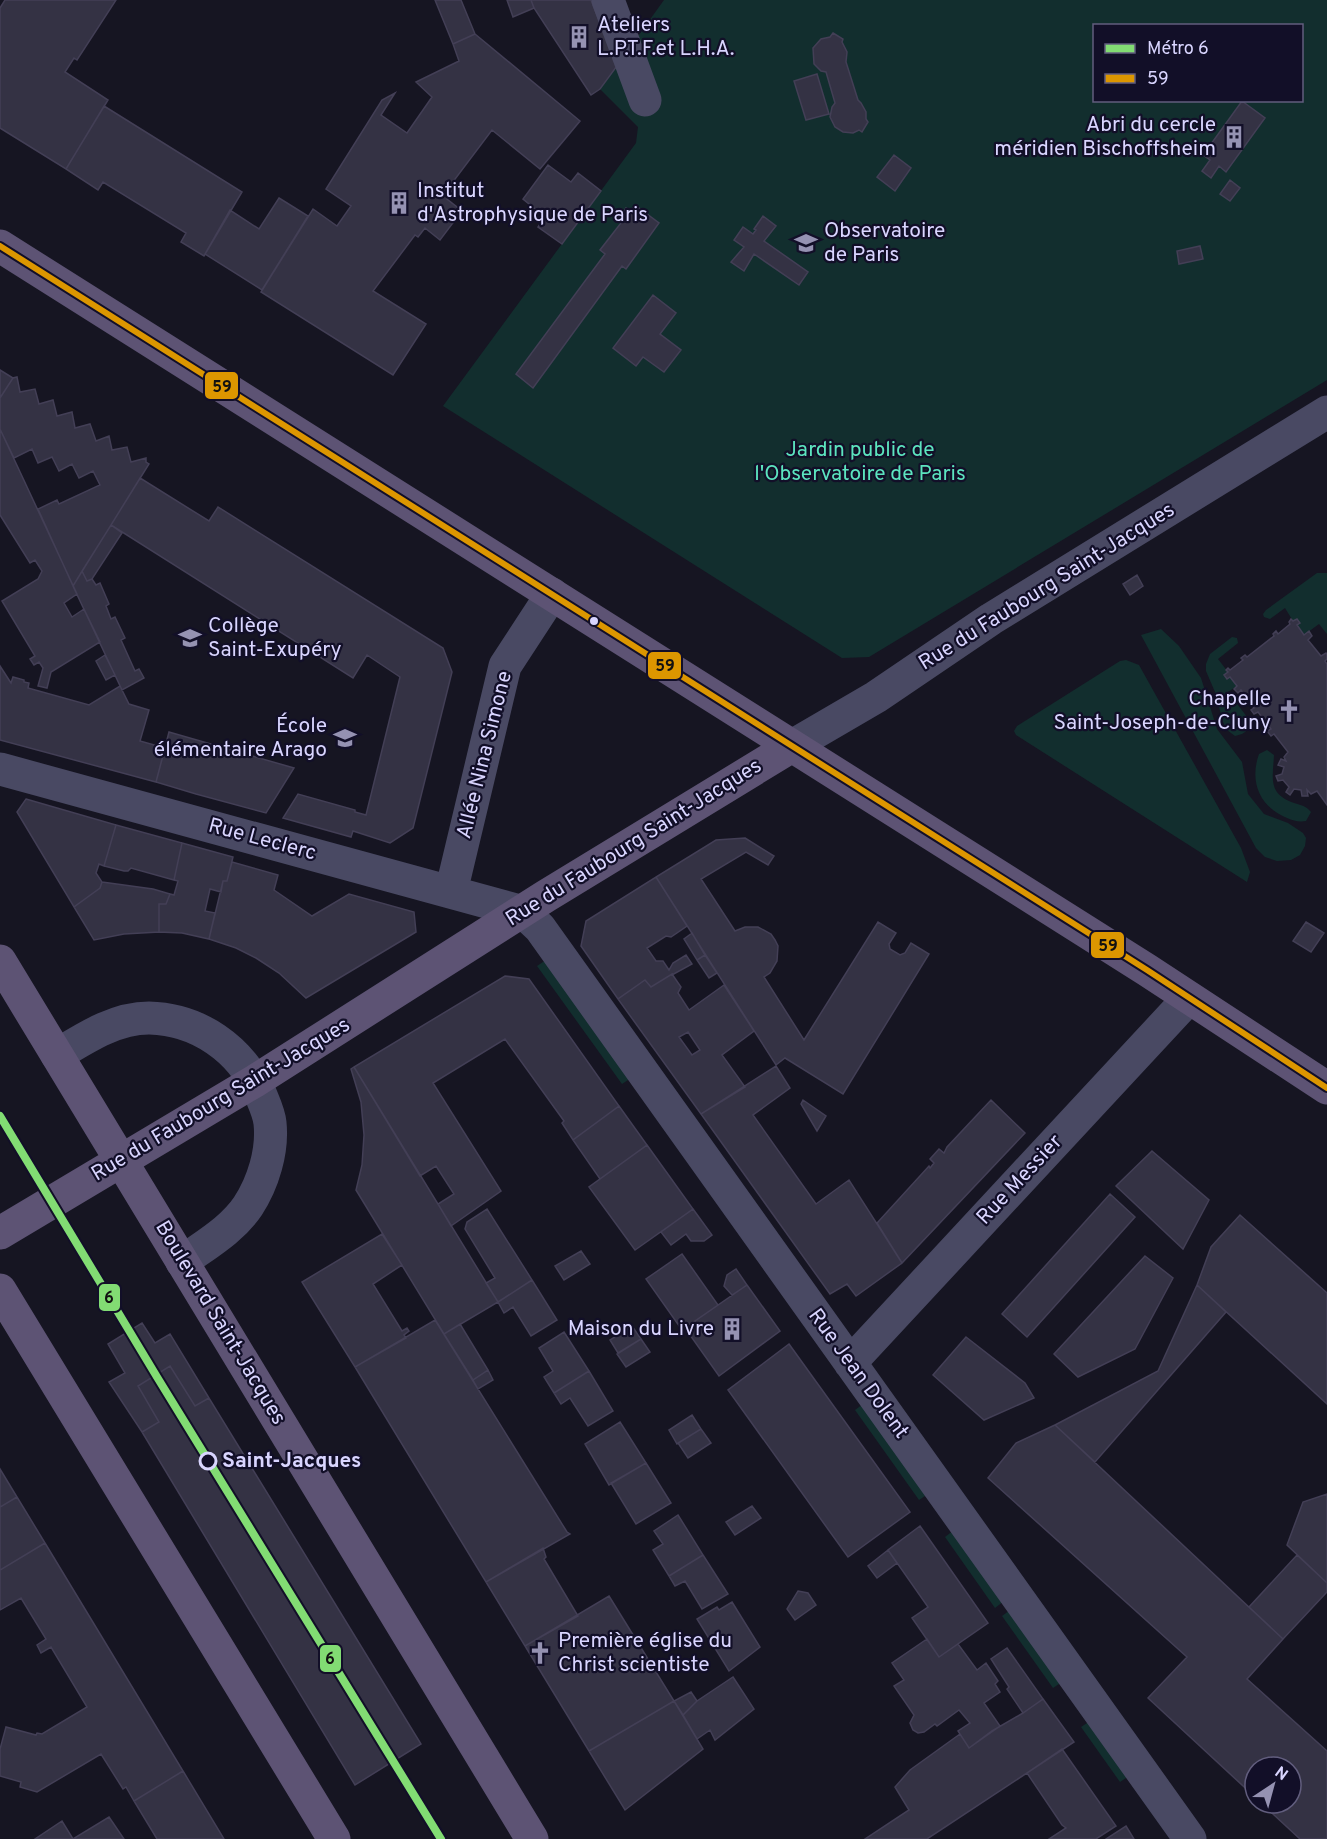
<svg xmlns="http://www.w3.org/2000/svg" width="1327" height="1839" font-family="Overpass,sans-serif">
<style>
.green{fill:#122e2e;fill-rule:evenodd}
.building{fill:#343244;stroke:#433f56;stroke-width:1.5;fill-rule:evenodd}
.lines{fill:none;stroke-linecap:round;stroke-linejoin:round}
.minor{stroke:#494963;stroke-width:33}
.major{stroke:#5d5374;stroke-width:33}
.bus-1-casing{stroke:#120f28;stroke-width:10}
.bus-1{stroke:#dc9600;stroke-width:6}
.metro-1-casing{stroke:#120f28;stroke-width:12}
.metro-1{stroke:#82dc73;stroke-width:8}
.bus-dot{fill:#d9d5ff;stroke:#120f28;stroke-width:2}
.stop-dot{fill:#120f28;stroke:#d9d5ff;stroke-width:3}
.labels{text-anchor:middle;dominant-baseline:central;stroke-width:4.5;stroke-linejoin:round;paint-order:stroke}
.poi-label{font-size:21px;fill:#d9d5ff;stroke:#120f28;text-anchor:start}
.park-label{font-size:21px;fill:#5ce4bf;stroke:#120f28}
.street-label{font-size:21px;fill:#d9d5ff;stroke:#120f28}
.stop-label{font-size:21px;font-weight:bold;fill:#d9d5ff;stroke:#120f28;text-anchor:start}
.line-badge{stroke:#120f28;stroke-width:2}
.pale-badge-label{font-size:16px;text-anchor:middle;font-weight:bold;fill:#111}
</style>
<rect width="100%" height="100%" fill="#161522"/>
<!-- green -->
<path class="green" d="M664,0H1327V380L869,657L842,658L443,406L636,143L638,127L600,89ZM1094,26H1302V100H1094Z
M1317,573H1327V634L1319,624L1304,635L1297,625L1300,623L1297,619L1293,621L1285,608L1270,619L1264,617L1263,614L1266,610Z
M1161,629L1179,646L1201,678L1217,729L1242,762L1248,794L1264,814L1288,823L1303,833L1306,838L1305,846L1300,855L1291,860L1277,861L1265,857L1256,848L1141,635Z
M1232,637L1237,638L1238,643L1218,659L1228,672L1224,675L1227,679L1230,677L1237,686L1228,692L1254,726L1242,734L1235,736L1227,730L1223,722L1215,692L1206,671V664L1210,654Z
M1126,660L1139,665L1241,848L1250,872L1247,882L1016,735L1014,731L1017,726L1120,661Z
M1267,750L1274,755C1273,777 1267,794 1294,803C1301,805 1306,806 1311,812L1306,821C1299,822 1294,821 1287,818C1260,807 1249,782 1259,754Z
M546,960L631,1078L622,1084L537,966Z
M863,1404L928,1494L919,1500L855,1410Z
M954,1530L1004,1601L995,1608L945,1537Z
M1010,1610L1062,1682L1053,1688L1002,1616Z
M1090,1721L1129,1776L1120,1782L1081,1727Z"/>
<!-- building -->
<path class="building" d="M5,0H116L77,60L74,58L65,72L108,100L66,169L0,128V8Z
M435,0H461L475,34L453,44Z
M507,0H531L534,8L513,17Z
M531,0H591L617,66L600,89L591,95L534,8Z
M833,33L843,39L842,42L847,52L846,62L858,100L861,103L866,112V119L868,122L862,132L859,130L853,133L843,132L835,127L830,117L832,107L835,103L826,72L821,71L814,64L813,48L821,39L830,37Z
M475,34L580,121L540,169L492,130L449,187L453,190L447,199L462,211L440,240L425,228L418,237L415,235L373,291L426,324L393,375L261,292L313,209L337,226L351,206L326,189L382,100L395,93L381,115L407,133L432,97L416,82L459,61L453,44Z
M817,74L829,114L806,120L794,81Z
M1242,101L1265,118L1226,172L1219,166L1211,178L1202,171L1210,160L1203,155Z
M104,106L242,192L204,256L181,242L186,233L103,182L98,190L66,169Z
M894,155L911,168L895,191L877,177Z
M548,165L571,182L578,173L601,191L562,244L538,227L545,217L523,199Z
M1230,180L1240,188L1230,201L1220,194Z
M279,198L308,216L262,290L205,254L230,210L259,229Z
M635,205L659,223L626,269L622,266L533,388L516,374L605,254L600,250L621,223L617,220L626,208L631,211Z
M763,216L776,226L764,241L808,272L799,285L754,254L744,271L731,262L744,247L734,240L743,227L753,234L756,230L754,229Z
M1200,246L1203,259L1179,264L1177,251Z
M653,295L676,313L660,334L681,350L664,372L643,357L636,366L613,348Z
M0,370L13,378L0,398Z
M17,377L20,392L35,389L39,404L53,400L57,416L72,412L75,428L90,424L96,441L109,436L112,450L127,447L131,462L146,458V462L149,464L73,586L38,509L57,500L59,504L100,485L93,471L79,478L72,464L59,471L52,457L38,463L32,449L14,458L0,429V398L13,378Z
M0,429L77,594L64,603L72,617L84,609L100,642L51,672L47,688L38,686L43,668L39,662L34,665L30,659L35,656L2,601L38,579L42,571L35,560L30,563L0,515Z
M140,478L209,521L218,507L443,648L452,672L413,828L390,843L353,831L351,837L283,818L298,794L355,810V812L366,815L400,677L367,655L353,678L111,525Z
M111,525L122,533L92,579L87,581L82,571Z
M82,571L87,581L92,579L96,585L100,583L109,604L106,606L111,619L115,617L125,638L121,640L135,671L139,669L144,678L122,690L73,586Z
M1137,575L1143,586L1130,595L1123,584Z
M1291,619L1293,621L1297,619L1300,623L1297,625L1304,635L1309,631L1312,636L1308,640L1321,656L1326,653L1327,655V659L1325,661L1327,664V805L1317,791L1311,794L1307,790L1308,796H1302L1301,790L1294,789L1290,795L1286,792L1289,787L1283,780L1278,781L1276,776L1282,774L1284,767L1278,765L1281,759L1286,761L1284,757L1288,752L1274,734L1271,736L1267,731L1271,729L1258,712L1254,714L1251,710L1254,708L1241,690L1238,693L1234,689L1237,686L1230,677L1227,679L1224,675L1228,672L1226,670L1228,668L1230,670L1243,660L1241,658L1245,655L1247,657L1274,636L1273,634L1276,631L1278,634L1290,624L1289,622Z
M105,655L115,675L106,680L96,661Z
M0,666L11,683L13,677L24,680V682L29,683L28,688L89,705L120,686L129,704L149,710L140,741L165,748L156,782L0,740Z
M169,732L294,768L266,813L196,794L156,782Z
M26,799L116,825L104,866L99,864L96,873L102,882L100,888L74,907L17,812Z
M116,825L182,843L174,880L131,868L128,871H124L104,866Z
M745,838L774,856L768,865L746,852L701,879L735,931L745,927H758L771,934L775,940L778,946L777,961L770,973L764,977L804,1040L878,922L896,933L889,944L890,949L900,955L905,953L911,943L929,954L843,1094L785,1058L776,1065L656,877L716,840Z
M182,843L233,857L227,881H223L221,892L210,889L205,911L215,913L209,939L182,933L159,932V904H166L170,894L174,895L178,881L174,880Z
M232,862L278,875L274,890L312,916L349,894L414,912L416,932L306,998L279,973L256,958L236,948L209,939L223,881H227Z
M656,877L687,926L671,937L666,936L647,948L656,961H663L669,970L673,963L686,955L692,964L672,975V974L651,987L645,980L618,999L581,946L586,921Z
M102,882L153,889L170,894L166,904H159V932L124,934L94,940L74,907L100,888Z
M1306,922L1324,933L1311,952L1293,941Z
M692,933L705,955L697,960L684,939Z
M705,955L717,973L709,978L697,960Z
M672,974L681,987L678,993L689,1010L724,985L754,1031L722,1055L745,1087L701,1114L618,999L645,980L651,987ZM688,1032L700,1050L692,1055L679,1037Z
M505,976L529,979L619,1106L573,1140L562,1123L564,1121L505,1039L433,1083L501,1191L451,1226L438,1204L454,1194L436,1166L420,1176L354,1067Z
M776,1066L790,1088L753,1115L816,1204L849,1180L902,1263L856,1296L847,1284L830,1294L701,1114Z
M354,1067L498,1302L444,1334L356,1190L362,1165L364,1135L361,1102L351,1069Z
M803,1100L826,1116L817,1131L801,1104Z
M991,1100L1025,1133L902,1263L877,1223L929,1166L930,1168L934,1163L930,1159L939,1149L944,1153L947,1147Z
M619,1106L647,1145L600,1179L573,1140Z
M647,1145L693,1209L635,1250L589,1187Z
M1152,1151L1209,1200L1183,1249L1116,1186Z
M1110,1194L1135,1217L1027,1337L1002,1314Z
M487,1209L532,1280L498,1302L486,1283L495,1278L465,1229L467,1222Z
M693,1209L712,1235L704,1241H691L686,1234L671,1245L661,1232Z
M1240,1215L1327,1293V1404L1197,1285L1211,1247Z
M382,1234L402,1265L373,1284L402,1331L407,1328L409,1331L404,1335L406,1338L355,1367L302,1282Z
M581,1251L590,1264L564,1280L555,1266Z
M682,1254L718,1305L682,1330L646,1279Z
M1145,1256L1173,1278L1135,1349L1078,1377L1054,1354Z
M736,1269L747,1285L732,1295L724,1286L727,1275Z
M532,1280L557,1320L531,1336L513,1307L504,1313L498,1302Z
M747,1285L780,1331L719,1376L685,1328Z
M1197,1285L1226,1312L1095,1462L1055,1425L1158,1371Z
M435,1320L567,1532L570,1534L486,1582L355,1367Z
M142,1323L155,1343L170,1334L209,1398L195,1406L170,1366L138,1386L159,1422L142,1432L109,1382L125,1373L108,1344Z
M460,1324L488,1370L473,1380L444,1334Z
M632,1326L641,1339L618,1353L610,1340Z
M564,1332L589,1371L554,1393L544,1377L553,1371L539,1348Z
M966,1337L1025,1383L1034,1398L984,1420L933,1375Z
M641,1339L650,1352L626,1367L617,1354Z
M789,1344L910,1512L848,1557L728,1390Z
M170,1366L195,1406L209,1398L421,1744L355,1785L142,1432L159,1422L138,1386Z
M488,1370L493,1380L478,1389L473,1380Z
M589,1371L613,1411L588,1426L570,1398L561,1404L554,1393Z
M692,1415L701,1429L677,1444L669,1430Z
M620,1422L646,1463L609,1485L585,1444Z
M1055,1425L1283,1639L1247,1679L1327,1751V1839H1300L1261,1803H1291V1767H1255V1797L1148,1698L1187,1657L988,1478L1016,1443Z
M701,1429L711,1443L688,1458L678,1443Z
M646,1463L671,1503L636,1524L611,1483Z
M0,1469L17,1497L0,1507Z
M1327,1494V1583L1287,1545L1303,1502Z
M17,1497L45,1543L0,1570V1507Z
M752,1506L761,1518L735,1535L726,1522Z
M678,1515L703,1555L669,1576L653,1550L663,1544L654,1531Z
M920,1526L988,1623L939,1657L912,1618L928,1607L888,1550Z
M45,1543L183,1771L134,1801L126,1787L123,1789L101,1754L37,1792L20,1787L21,1782L0,1776V1749L6,1727L36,1735L37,1733L42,1734L87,1707L51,1647L41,1653L37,1645L46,1639L21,1598L0,1610V1570Z
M543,1548L546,1557L544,1559L578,1616L525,1646L486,1582Z
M888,1550L897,1563L877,1578L868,1566Z
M703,1555L728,1594L702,1609L685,1581L675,1586L669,1576Z
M1297,1555L1327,1583V1592L1283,1639L1249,1607Z
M798,1591L808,1593L816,1605L795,1620L787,1609Z
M609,1596L674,1701L589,1751L525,1646Z
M732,1602L760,1647L729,1671L697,1619L717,1607L719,1610Z
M927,1639L939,1657L958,1644L977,1670L986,1663L998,1681L995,1684L1000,1692L984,1703L1000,1726L969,1748L958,1731L970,1723L959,1710L937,1726L935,1724L924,1732L918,1733L913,1730L910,1723L914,1715L894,1686L904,1680L892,1663Z
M1007,1648L1043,1699L1023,1713L1007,1689L1009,1687L991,1659Z
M733,1677L754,1709L715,1740L710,1730L697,1739L683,1715L697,1701Z
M691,1692L697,1701L683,1715L674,1701Z
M1043,1699L1074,1742L927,1839H865L909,1810L895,1787L910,1770L960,1734L969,1748L992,1731L1023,1713Z
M674,1701L703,1749L625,1810L589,1751Z
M1062,1749L1116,1826L1096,1839H1049L1066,1828L1062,1825L1027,1773Z
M183,1771L224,1839H157L134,1801Z
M109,1817L124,1839H35L62,1821L73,1839Z
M1126,1826L1134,1839H1106Z"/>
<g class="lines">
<!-- minor -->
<path class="minor" d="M608,0L645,100
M792,746L876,697L991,619L1327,412
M0,769L523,912L540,928L1190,1839
M451,892L505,666L552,594
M57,1055C85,1038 115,1018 149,1018C198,1019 241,1049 260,1093C264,1103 269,1113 270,1123C273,1151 263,1183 248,1206C232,1230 205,1245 182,1262
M850,1363L1189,998"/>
<!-- major -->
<path class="major" d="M0,246L1147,970L1327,1088
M0,961L532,1839
M0,1233L255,1081L546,896L792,746
M0,1290L334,1839"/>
<!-- bus-1 casing -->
<g class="bus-1-casing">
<path id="bus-1" d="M0,246L1147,970L1327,1088"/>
</g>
<!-- bus-1 -->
<use href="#bus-1" class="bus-1"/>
<!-- metro-1 casing -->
<g class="metro-1-casing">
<path id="metro-1" d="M0,1116L157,1377L441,1839"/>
</g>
<!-- metro-1 -->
<use href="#metro-1" class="metro-1"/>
</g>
<!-- icons -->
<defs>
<g id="building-bare" transform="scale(1.8)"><path d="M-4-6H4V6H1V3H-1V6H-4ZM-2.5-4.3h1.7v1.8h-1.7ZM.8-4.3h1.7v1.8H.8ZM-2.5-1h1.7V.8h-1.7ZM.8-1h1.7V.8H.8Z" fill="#9592b2" stroke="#120f28" stroke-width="2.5" paint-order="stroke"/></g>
<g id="university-bare" transform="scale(1.8)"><path d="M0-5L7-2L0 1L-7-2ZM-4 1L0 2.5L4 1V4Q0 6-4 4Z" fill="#9592b2" stroke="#120f28" stroke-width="2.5" paint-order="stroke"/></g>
<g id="school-bare" transform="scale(1.8)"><path d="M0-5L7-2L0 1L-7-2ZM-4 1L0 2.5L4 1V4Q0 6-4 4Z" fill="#9592b2" stroke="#120f28" stroke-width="2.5" paint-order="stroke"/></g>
<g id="church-bare" transform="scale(1.8)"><path d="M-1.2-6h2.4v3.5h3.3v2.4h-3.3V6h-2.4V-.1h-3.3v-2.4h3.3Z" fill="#9592b2" stroke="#120f28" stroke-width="2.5" paint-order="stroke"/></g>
</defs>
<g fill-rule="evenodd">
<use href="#building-bare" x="579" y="37"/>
<use href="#building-bare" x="1234" y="137"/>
<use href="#building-bare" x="399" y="203"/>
<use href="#university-bare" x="806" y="243"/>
<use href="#school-bare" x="190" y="638"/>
<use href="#church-bare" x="1289" y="711"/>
<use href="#school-bare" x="345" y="738"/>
<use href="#building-bare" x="732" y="1329"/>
<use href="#church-bare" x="540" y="1653"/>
</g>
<!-- markers -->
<circle class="bus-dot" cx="594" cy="621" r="5"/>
<circle class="stop-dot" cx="208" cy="1461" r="8"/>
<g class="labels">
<!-- poi labels -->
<g class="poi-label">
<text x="597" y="25">Ateliers<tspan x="597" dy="24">L.P.T.F.et L.H.A.</tspan></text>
<text x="1216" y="125" text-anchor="end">Abri du cercle<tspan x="1216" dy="24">méridien Bischoffsheim</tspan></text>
<text x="417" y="191">Institut<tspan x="417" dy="24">d'Astrophysique de Paris</tspan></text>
<text x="824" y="231">Observatoire<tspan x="824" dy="24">de Paris</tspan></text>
<text x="208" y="626">Collège<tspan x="208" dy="24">Saint-Exupéry</tspan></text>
<text x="1271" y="699" text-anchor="end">Chapelle<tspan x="1271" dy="24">Saint-Joseph-de-Cluny</tspan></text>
<text x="327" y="726" text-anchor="end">École<tspan x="327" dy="24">élémentaire Arago</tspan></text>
<text x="714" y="1329" text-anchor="end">Maison du Livre</text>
<text x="558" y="1641">Première église du<tspan x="558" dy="24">Christ scientiste</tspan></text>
</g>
<!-- park labels -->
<g class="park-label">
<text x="860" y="450">Jardin public de<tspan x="860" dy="24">l'Observatoire de Paris</tspan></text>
</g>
<!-- street labels -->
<g class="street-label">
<text transform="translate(1047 587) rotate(-32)">Rue du Faubourg Saint-Jacques</text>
<text transform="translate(485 755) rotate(-76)">Allée Nina Simone</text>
<text transform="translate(262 840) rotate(15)">Rue Leclerc</text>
<text transform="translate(634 843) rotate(-32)">Rue du Faubourg Saint-Jacques</text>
<text transform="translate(221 1100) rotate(-31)">Rue du Faubourg Saint-Jacques</text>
<text transform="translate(1020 1180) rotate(-47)">Rue Messier</text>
<text transform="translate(220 1323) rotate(59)">Boulevard Saint-Jacques</text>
<text transform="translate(858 1374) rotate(54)">Rue Jean Dolent</text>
</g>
<!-- stop labels -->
<g class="stop-label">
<text x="222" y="1461">Saint-Jacques</text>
</g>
</g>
<g class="line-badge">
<rect x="204" y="371" width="35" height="29" rx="6" fill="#dc9600"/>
<rect x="647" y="651" width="35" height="29" rx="6" fill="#dc9600"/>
<rect x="1090" y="931" width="35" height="28" rx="6" fill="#dc9600"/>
<rect x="98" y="1283" width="23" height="29" rx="6" fill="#82dc73"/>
<rect x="319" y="1644" width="23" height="29" rx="6" fill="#82dc73"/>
</g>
<g class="pale-badge-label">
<text x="222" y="392">59</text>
<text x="665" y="671">59</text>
<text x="1108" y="951">59</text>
<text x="109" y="1303">6</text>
<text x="330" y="1664">6</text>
</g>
<!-- legend -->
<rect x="1093" y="24" width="210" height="78" fill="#120f28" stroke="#625e7e" stroke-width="1.5"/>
<rect x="1105" y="44" width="30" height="9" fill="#82dc73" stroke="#625e7e" stroke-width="1.5"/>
<text x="1147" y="54" font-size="18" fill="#d9d5ff">Métro 6</text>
<rect x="1105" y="74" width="30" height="9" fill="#dc9600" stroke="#625e7e" stroke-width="1.5"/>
<text x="1147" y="84" font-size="18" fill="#d9d5ff">59</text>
<!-- north arrow -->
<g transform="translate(1273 1785) rotate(36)"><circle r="28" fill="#120f28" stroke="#625e7e" stroke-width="1.5"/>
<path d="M0-4.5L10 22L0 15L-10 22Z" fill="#9592b2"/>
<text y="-9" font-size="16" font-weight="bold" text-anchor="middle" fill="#d9d5ff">N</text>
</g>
</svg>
